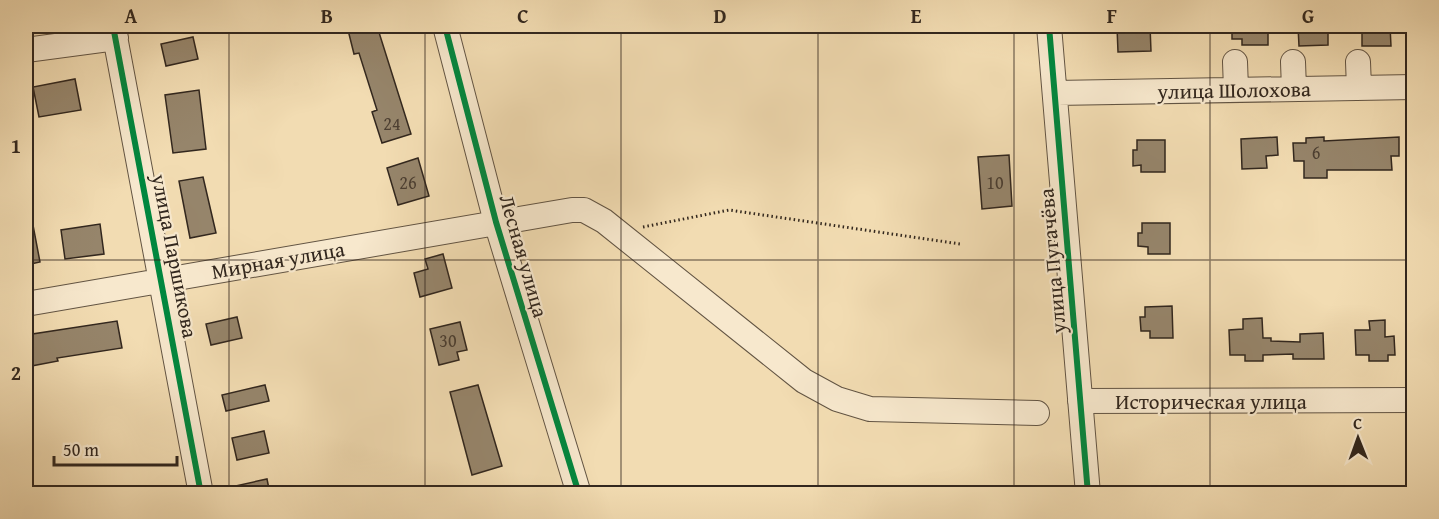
<svg xmlns="http://www.w3.org/2000/svg" width="1439" height="519" font-family="'Gentium Book Plus',serif">
<style>
.building{fill:#96856b;stroke:#32271e;stroke-width:1.5}
.lines{fill:none;stroke-linecap:round;stroke-linejoin:round}
.minor-casing{stroke:#625443;stroke-width:26}
.path{stroke:#32271e;stroke-width:3;stroke-dasharray:1.5 3;stroke-linecap:butt}
.minor{stroke:#f7e8cd;stroke-width:24}
.cycleway-casing{stroke:#f7e8cd;stroke-width:10}
.cycleway{stroke:#00873e;stroke-width:6}
.grid{fill:none;stroke:#32271e;stroke-width:1.5;stroke-opacity:0.55}
.labels{text-anchor:middle;dominant-baseline:central;stroke-width:4.5;stroke-linejoin:round;paint-order:stroke}
.number-label{font-size:18px;fill:#4b3e31}
.street-label{font-size:21px;fill:#32271e;stroke:#f7e8cd}
.neatline{fill:none;stroke:#32271e;stroke-width:2}
.grid-label{font-size:20px;text-anchor:middle;font-weight:bold;fill:#32271e}
</style>
<rect width="100%" height="100%" fill="#f2dcb2"/>
<filter id="stains"><feTurbulence type="fractalNoise" baseFrequency=".00333" numOctaves="4"/><feColorMatrix values="0 0 0 0 .2 0 0 0 0 .09 0 0 0 0 .02 0 0 0 .5 -.17"/></filter>
<radialGradient id="worn" r=".72"><stop offset=".6" stop-color="#630" stop-opacity="0"/><stop offset="1" stop-color="#630" stop-opacity=".3"/></radialGradient>
<!-- building -->
<path class="building" d="M347,26H377L411,134L382,143L372,112L377,110L359,53L354,54Z
M1125,26H1150L1151,51L1118,52L1117,27Z
M1232,26H1268V45H1242V39H1232Z
M1298,26H1328V45L1299,46Z
M1362,26H1390L1391,46H1362Z
M193,37L198,59L166,66L161,44Z
M75,79L81,110L39,117L33,87Z
M199,90L206,149L173,153L165,95Z
M1277,137L1278,155L1266,156L1267,168L1242,169L1241,139Z
M1324,137V141L1399,137V156H1391L1392,170H1327V178H1304V161H1294L1293,143H1306V138Z
M1137,140H1165V172H1141V165L1133,166V150H1137Z
M1009,155L1012,206L982,209L978,157Z
M418,158L429,196L398,205L387,168Z
M203,177L216,233L190,238L179,181Z
M32,220L40,262L26,265V221Z
M1142,223H1170V254H1148V247L1138,246V233H1142Z
M100,224L104,254L65,259L61,230Z
M443,254L452,288L420,297L414,273L428,269L425,259Z
M1172,306L1173,338H1150V331H1141L1140,317H1145V307Z
M237,317L242,338L211,345L206,324Z
M1262,318L1263,338H1271V341L1300,342V334L1323,333L1324,359H1293V354L1263,355V361H1245V355H1230L1229,330L1243,329V319Z
M1385,320V337L1394,336L1395,355H1388V361H1369V355H1356L1355,330H1370L1369,321Z
M117,321L122,348L57,358L58,361L26,367V335Z
M460,322L467,350L457,352L459,360L439,365L430,329Z
M265,385L269,401L226,411L222,395Z
M478,385L502,466L472,475L450,392Z
M264,431L269,453L237,460L232,438Z
M267,479L270,494H226V488Z"/>
<g class="lines">
<!-- minor casing -->
<g class="minor-casing">
<path id="minor" d="M113,26L201,494
M445,26L496,222L579,494
M1049,26L1088,494
M26,50L116,38
M1235,62L1236,89
M1293,62L1294,89
M1358,62L1359,88
M1055,93L1414,87
M26,304L572,210H584L604,221L804,381L837,399L870,409L1037,413
M1080,401L1414,400"/>
</g>
<!-- path -->
<path class="path" d="M643,227L729,210L960,244"/>
<!-- minor -->
<use href="#minor" class="minor"/>
<!-- cycleway casing -->
<g class="cycleway-casing">
<path id="cycleway" d="M113,26L201,494
M445,26L496,222L579,494
M1049,26L1088,494"/>
</g>
<!-- cycleway -->
<use href="#cycleway" class="cycleway"/>
</g>
<!-- grid -->
<path class="grid" d="M229,26V494M425,26V494M621,26V494M818,26V494M1014,26V494M1210,26V494M26,260H1414"/>
<g class="labels">
<!-- number labels -->
<g class="number-label">
<text x="392" y="123">24</text>
<text x="1316" y="152">6</text>
<text x="408" y="182">26</text>
<text x="995" y="182">10</text>
<text x="448" y="340">30</text>
</g>
<!-- street labels -->
<g class="street-label">
<text transform="translate(1234 90) rotate(-1)">улица Шолохова</text>
<text transform="translate(175 256) rotate(79)">улица Паршикова</text>
<text transform="translate(524 256) rotate(74)">Лесная улица</text>
<text transform="translate(278 260) rotate(-10)">Мирная улица</text>
<text transform="translate(1052 261) rotate(-95)">улица Пугачёва</text>
<text x="1211" y="401">Историческая улица</text>
</g>
</g>
<!-- margin -->
<rect width="1439" height="519" fill="none" stroke="#f2dcb2" stroke-width="66"/>
<!-- north arrow -->
<g transform="translate(1358 438) rotate(359)" stroke="#f7e8cd" stroke-width="4.5" paint-order="stroke">
<path d="M0-4.5L10 22L0 15L-10 22Z" fill="#32271e"/>
<text y="-9" font-size="16" font-weight="bold" text-anchor="middle" fill="#32271e">С</text>
</g>
<!-- scale -->
<path d="M54 456v9h123v-9" fill="none" stroke="#32271e" stroke-width="3"/>
<text x="63" y="456" font-size="18" fill="#32271e" stroke="#f7e8cd" stroke-width="4.5" paint-order="stroke">50 m</text>
<rect x="33" y="33" width="1373" height="453" class="neatline"/>
<g class="grid-label">
<text x="131" y="23">A</text>
<text x="327" y="23">B</text>
<text x="523" y="23">C</text>
<text x="720" y="23">D</text>
<text x="916" y="23">E</text>
<text x="1112" y="23">F</text>
<text x="1308" y="23">G</text>
<text x="16" y="153">1</text>
<text x="16" y="380">2</text>
</g>
<rect width="100%" height="100%" filter="url(#stains)"/>
<rect width="100%" height="100%" fill="url(#worn)"/>
</svg>
